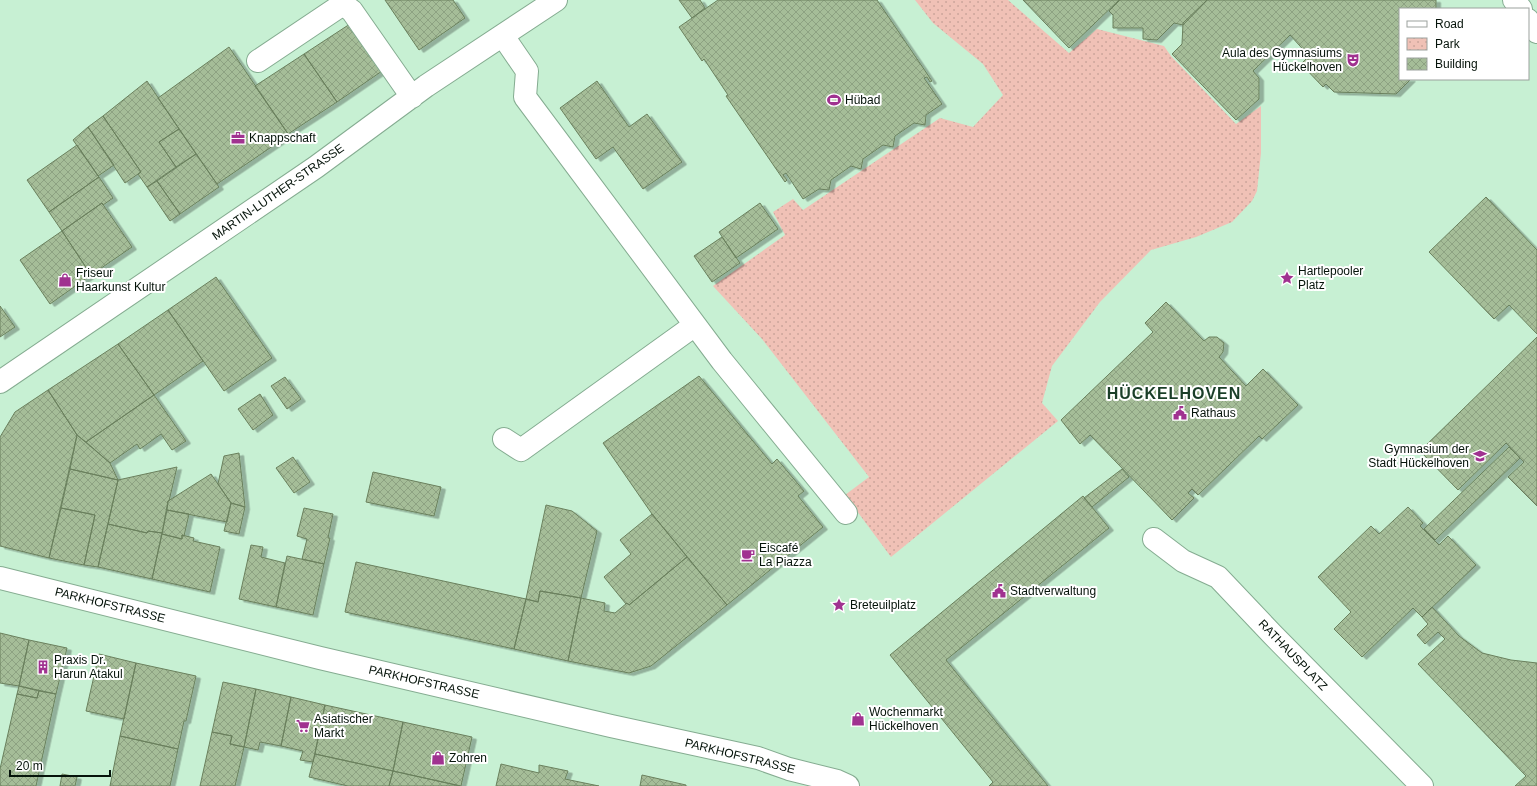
<svg xmlns="http://www.w3.org/2000/svg" width="1537" height="786" font-family="Arial,sans-serif">
<style>
.park{fill:url(#park-dots)}
.building{fill:url(#building-cross-hatch);stroke:#6a805d;filter:url(#shadow)}
.lines{fill:none;stroke-linecap:round;stroke-linejoin:round}
.minor-casing{stroke:#85ac91;stroke-width:24}
.minor{stroke:#fff;stroke-width:22}
.labels{text-anchor:middle;dominant-baseline:central;stroke-width:4;stroke-linejoin:round;paint-order:stroke}
.poi-label{font-size:12px;fill:#05130a;stroke:#fff;text-anchor:start}
.street-label{font-size:12px;fill:#05130a;stroke:#fff}
.district-label{font-size:16px;font-weight:bold;letter-spacing:1px;fill:#1a3e28;stroke:#fff}
</style>
<defs>
<pattern id="park-dots" width="8" height="8" patternUnits="userSpaceOnUse"><rect width="8" height="8" fill="#f0c1b6"/><path d="M2 2h.1M6 6h.1" fill="none" stroke="#cca59b" stroke-width="1.8" stroke-linecap="round"/></pattern>
<pattern id="building-cross-hatch" width="8" height="8" patternUnits="userSpaceOnUse"><rect width="8" height="8" fill="#a5bd98"/><path d="M0 0l8 8M0 8l8-8" fill="none" stroke="#8da282"/></pattern>
<filter id="shadow"><feDropShadow dx="4.5" dy="2.5" stdDeviation="0" flood-color="#0004"/></filter>
</defs>
<rect width="100%" height="100%" fill="#c7f0d3"/>
<!-- park -->
<path class="park" d="M915,0H1008L1069,53L1097,29L1164,46L1171,56L1236,124L1261,106V153L1257,191L1252,201L1232,222L1196,237L1151,250L1100,302L1052,366L1042,403L1058,421L891,557L845,495L869,477L762,339L713,286L785,235L773,212L793,199L803,210L940,118L973,127L1003,95L983,64L933,23Z"/>
<!-- building -->
<path class="building" d="M385,0H453L465,18L419,50Z
M679,0H700L705,8L692,18Z
M718,0H877L932,81L930,82L927,77L924,78L942,104L926,115L925,125L914,123L895,136L893,147L883,145L863,159L861,169L851,166L831,180L829,190L819,189L803,199L786,173L783,175L787,180L785,182L726,96L728,95L704,59L702,61L679,27Z
M1023,0H1119L1069,48Z
M1120,0H1207L1183,25L1174,23L1157,40L1143,39V28H1113V15L1109,11Z
M1207,0H1436V9H1400V79H1411L1396,94L1334,92L1326,84L1323,87L1301,64L1309,56L1290,35L1253,71L1259,78V99L1236,120L1172,54L1182,44L1183,23Z
M353,22L385,69L337,102L304,54Z
M229,47L289,135L217,184L158,98Z
M304,54L337,102L288,134L255,86Z
M147,81L179,129L159,142L176,167L147,187L138,174L141,172L103,116Z
M597,81L629,127L647,114L682,162L643,189L613,147L596,159L560,108Z
M103,116L141,172L125,183L88,127Z
M88,127L114,165L98,176L73,140Z
M179,129L196,154L176,167L159,142Z
M77,145L99,177L49,212L27,180Z
M196,154L219,187L180,214L157,181Z
M99,177L113,198L103,205L102,203L62,231L49,212Z
M157,181L180,214L170,221L147,187Z
M1486,197L1537,250V334L1509,305L1494,319L1429,252Z
M102,203L132,247L91,275L62,231Z
M760,203L778,229L736,258L719,232Z
M62,231L91,275L50,304L20,260Z
M722,237L740,263L712,282L694,256Z
M216,277L272,358L224,391L168,310Z
M1166,302L1204,341L1209,337H1217L1224,343L1223,352L1219,357L1246,386L1263,369L1298,405L1262,439L1259,436L1198,495L1192,489L1188,493L1194,498L1172,520L1090,435L1080,444L1061,420L1153,332L1145,323Z
M0,306L15,327L0,337Z
M168,310L203,361L154,395L118,344Z
M1537,337V506L1508,477L1524,462L1506,443L1458,490L1420,451Z
M118,344L154,395L86,442L77,435L48,390Z
M699,376L772,464L777,459L804,491L798,496L823,527L727,605L652,514L603,443Z
M285,377L301,399L287,409L271,386Z
M48,390L77,435L49,558L0,546V437L15,412Z
M260,394L273,415L253,430L238,409Z
M154,395L186,441L172,450L161,434L140,449L137,444L110,463L86,442Z
M77,435L110,463L118,480L70,469Z
M1509,447L1520,458L1435,540L1424,529Z
M239,453L245,507L231,503L218,484L224,456Z
M293,457L310,482L294,493L276,468Z
M177,467L169,501H168L162,533L148,531L147,533L108,524L118,480Z
M70,469L118,480L98,567L84,565L95,515L61,508Z
M1122,469L1129,477L1092,507L1084,498Z
M373,472L441,487L434,516L366,502Z
M211,474L231,503L227,522L167,510L168,501Z
M1083,496L1109,528L946,660L1048,786H989L993,782L890,655Z
M231,503L245,507L239,534L224,531Z
M546,505L572,511L597,531L581,598L540,591L538,602L526,599Z
M1408,507L1423,523L1420,526L1439,545L1448,536L1476,565L1422,617L1413,608L1362,657L1334,629L1351,612L1318,577L1371,526L1379,534Z
M61,508L95,515L84,565L49,558Z
M304,508L333,514L328,538H330L324,564L302,559L307,539L297,536Z
M167,510L189,514L184,536L182,535V539L162,534Z
M652,514L687,557L629,605L627,603L626,604L604,577L631,554L620,540Z
M108,524L147,533L148,531L162,533L152,579L98,567Z
M162,534L182,539V535L194,538L193,541L220,547L210,592L152,579Z
M251,545L263,547L261,557L285,563L276,607L239,599Z
M287,556L324,564L313,615L276,607Z
M687,557L727,605L651,666L629,673L568,661L581,598L605,603L604,611L615,613L627,603L629,605Z
M356,562L526,599L514,649L345,612Z
M540,591L581,598L568,661L514,649L526,599L538,602Z
M1432,607L1459,636L1482,653L1511,660L1537,663V786H1515L1526,776L1418,664L1445,639L1438,632L1425,644L1417,635L1428,624L1422,617Z
M0,633L29,640L19,686L0,683Z
M29,640L67,648L56,694L19,686Z
M99,654L136,663L124,719L86,711Z
M136,663L196,676L186,721H184L178,749L120,736Z
M223,682L256,689L244,747L230,744L232,736L212,732Z
M19,686L39,691L37,698L17,694Z
M256,689L291,697L281,746L260,742L258,750L244,747Z
M39,691L56,694L36,786H0V769L17,694L37,698Z
M291,697L325,705L313,762L300,760L303,751L281,746Z
M325,705L403,722L393,771L315,754Z
M403,722L472,737L461,786L393,771Z
M212,732L232,736L230,744L244,747L235,786H200Z
M120,736L178,749L170,786H110Z
M315,754L393,771L389,786H348L309,777Z
M501,764L539,773V765L568,771L565,779L599,786H496Z
M393,771L460,786H389Z
M62,774L77,777L75,786H60Z
M642,775L686,785V786H640Z"/>
<g class="lines">
<!-- minor casing -->
<g class="minor-casing">
<path id="minor" d="M1514,0L1521,9
M1528,20L1537,32
M503,36L527,71L525,97L722,361L846,513
M258,61L343,4L352,11L412,97
M0,382L316,167L426,86L556,0
M504,439L521,450L695,325
M1154,539L1183,561L1218,577L1272,634L1422,786
M0,578L320,658L611,726L758,758L789,769L837,781L848,786"/>
</g>
<!-- minor -->
<use href="#minor" class="minor"/>
</g>
<!-- icons -->
<defs>
<g id="theatre-bare" transform="scale(1.08)"><path d="M-5-5.5Q0-4 5-5.5V0Q5 5 0 6Q-5 5-5 0ZM-3.3-2.5H-1v1.5H-3.3ZM1-2.5H3.3v1.5H1ZM-2.8 1Q0 5.5 2.8 1Z" fill="#a03290" stroke="#fff" stroke-width="2.5" paint-order="stroke"/></g>
<g id="stadium-bare" transform="scale(1.08)"><path d="M0-5a6.5 5 0 1 0 0 10a6.5 5 0 1 0 0-10ZM-3.5-1.8h7v3.6h-7Z" fill="#a03290" stroke="#fff" stroke-width="2.5" paint-order="stroke"/></g>
<g id="office-bare" transform="scale(1.08)"><path d="M-6-3h4V-5.5h4V-3h4V5H-6ZM-1-4.5V-3h2v-1.5ZM-6 0V1H6V0Z" fill="#a03290" stroke="#fff" stroke-width="2.5" paint-order="stroke"/></g>
<g id="sight-bare" transform="scale(1.08)"><path d="M0-6L1.8-2.2L6-1.7L2.9 1.2L3.7 5.4L0 3.3L-3.7 5.4L-2.9 1.2L-6-1.7L-1.8-2.2Z" fill="#a03290" stroke="#fff" stroke-width="2.5" paint-order="stroke"/></g>
<g id="shop-bare" transform="scale(1.08)"><path d="M-5-2.5h2.3a2.7 3.5 0 0 1 5.4 0H5L5.5 6h-11ZM-1.5-2.5h3a1.5 2.3 0 0 0-3 0Z" fill="#a03290" stroke="#fff" stroke-width="2.5" paint-order="stroke"/></g>
<g id="civic-bare" transform="scale(1.08)"><path d="M-.6-6.5H3V-4.5H.6V-3L4-1V1h2V6H-6V1h2V-1L-.6-3ZM-1.2 2.5V6h2.4V2.5Z" fill="#a03290" stroke="#fff" stroke-width="2.5" paint-order="stroke"/></g>
<g id="school-bare" transform="scale(1.08)"><path d="M0-5L7-2L0 1L-7-2ZM-4 1L0 2.5L4 1V4Q0 6-4 4Z" fill="#a03290" stroke="#fff" stroke-width="2.5" paint-order="stroke"/></g>
<g id="cafe-bare" transform="scale(1.08)"><path d="M-5.5-4.5H6V0H3Q3 3.5 0 3.5H-2.5Q-5.5 3.5-5.5 0ZM3-3.2v2h1.7v-2ZM-6 4.5H4V6H-6Z" fill="#a03290" stroke="#fff" stroke-width="2.5" paint-order="stroke"/></g>
<g id="building-bare" transform="scale(1.08)"><path d="M-4-6H4V6H1V3H-1V6H-4ZM-2.5-4.3h1.7v1.8h-1.7ZM.8-4.3h1.7v1.8H.8ZM-2.5-1h1.7V.8h-1.7ZM.8-1h1.7V.8H.8Z" fill="#a03290" stroke="#fff" stroke-width="2.5" paint-order="stroke"/></g>
<g id="supermarket-bare" transform="scale(1.08)"><path d="M-6-5.5h2.5l.6 2H6L4.5 2H-2.5L-4.4-4H-6ZM-1.5 3.2a1.3 1.3 0 1 0 .1 0ZM3 3.2a1.3 1.3 0 1 0 .1 0Z" fill="#a03290" stroke="#fff" stroke-width="2.5" paint-order="stroke"/></g>
</defs>
<g fill-rule="evenodd">
<use href="#theatre-bare" x="1353" y="60"/>
<use href="#stadium-bare" x="834" y="100"/>
<use href="#office-bare" x="238" y="138"/>
<use href="#sight-bare" x="1287" y="278"/>
<use href="#shop-bare" x="65" y="280"/>
<use href="#civic-bare" x="1180" y="413"/>
<use href="#school-bare" x="1480" y="456"/>
<use href="#cafe-bare" x="748" y="555"/>
<use href="#civic-bare" x="999" y="591"/>
<use href="#sight-bare" x="839" y="605"/>
<use href="#building-bare" x="43" y="667"/>
<use href="#shop-bare" x="858" y="719"/>
<use href="#supermarket-bare" x="303" y="726"/>
<use href="#shop-bare" x="438" y="758"/>
</g>
<g class="labels">
<!-- poi labels -->
<g class="poi-label">
<text x="1342" y="53" text-anchor="end">Aula des Gymnasiums<tspan x="1342" dy="14">Hückelhoven</tspan></text>
<text x="845" y="100">Hübad</text>
<text x="249" y="138">Knappschaft</text>
<text x="1298" y="271">Hartlepooler<tspan x="1298" dy="14">Platz</tspan></text>
<text x="76" y="273">Friseur<tspan x="76" dy="14">Haarkunst Kultur</tspan></text>
<text x="1191" y="413">Rathaus</text>
<text x="1469" y="449" text-anchor="end">Gymnasium der<tspan x="1469" dy="14">Stadt Hückelhoven</tspan></text>
<text x="759" y="548">Eiscafé<tspan x="759" dy="14">La Piazza</tspan></text>
<text x="1010" y="591">Stadtverwaltung</text>
<text x="850" y="605">Breteuilplatz</text>
<text x="54" y="660">Praxis Dr.<tspan x="54" dy="14">Harun Atakul</tspan></text>
<text x="869" y="712">Wochenmarkt<tspan x="869" dy="14">Hückelhoven</tspan></text>
<text x="314" y="719">Asiatischer<tspan x="314" dy="14">Markt</tspan></text>
<text x="449" y="758">Zohren</text>
</g>
<!-- street labels -->
<g class="street-label">
<text transform="translate(278 192) rotate(-35)">MARTIN-LUTHER-STRASSE</text>
<text transform="translate(110 605) rotate(14)">PARKHOFSTRASSE</text>
<text transform="translate(1293 655) rotate(46)">RATHAUSPLATZ</text>
<text transform="translate(424 682) rotate(13)">PARKHOFSTRASSE</text>
<text transform="translate(740 756) rotate(14)">PARKHOFSTRASSE</text>
</g>
<!-- district labels -->
<g class="district-label">
<text x="1174" y="393">HÜCKELHOVEN</text>
</g>
</g>
<!-- legend -->
<rect x="1399" y="8" width="130" height="72" fill="#ffffff" stroke="#9ba19d"/>
<rect x="1407" y="21" width="20" height="6" fill="#ffffff" stroke="#9ba19d"/>
<text x="1435" y="28" font-size="12" fill="#05130a">Road</text>
<rect x="1407" y="38" width="20" height="12" fill="url(#park-dots)" stroke="#9ba19d"/>
<text x="1435" y="48" font-size="12" fill="#05130a">Park</text>
<rect x="1407" y="58" width="20" height="12" fill="url(#building-cross-hatch)" stroke="#9ba19d"/>
<text x="1435" y="68" font-size="12" fill="#05130a">Building</text>
<!-- scale -->
<path d="M10 770v6h100v-6" fill="none" stroke="#05130a" stroke-width="2"/>
<text x="16" y="770" font-size="12" fill="#05130a" stroke="#ffffff" stroke-width="3" paint-order="stroke">20 m</text>
</svg>
